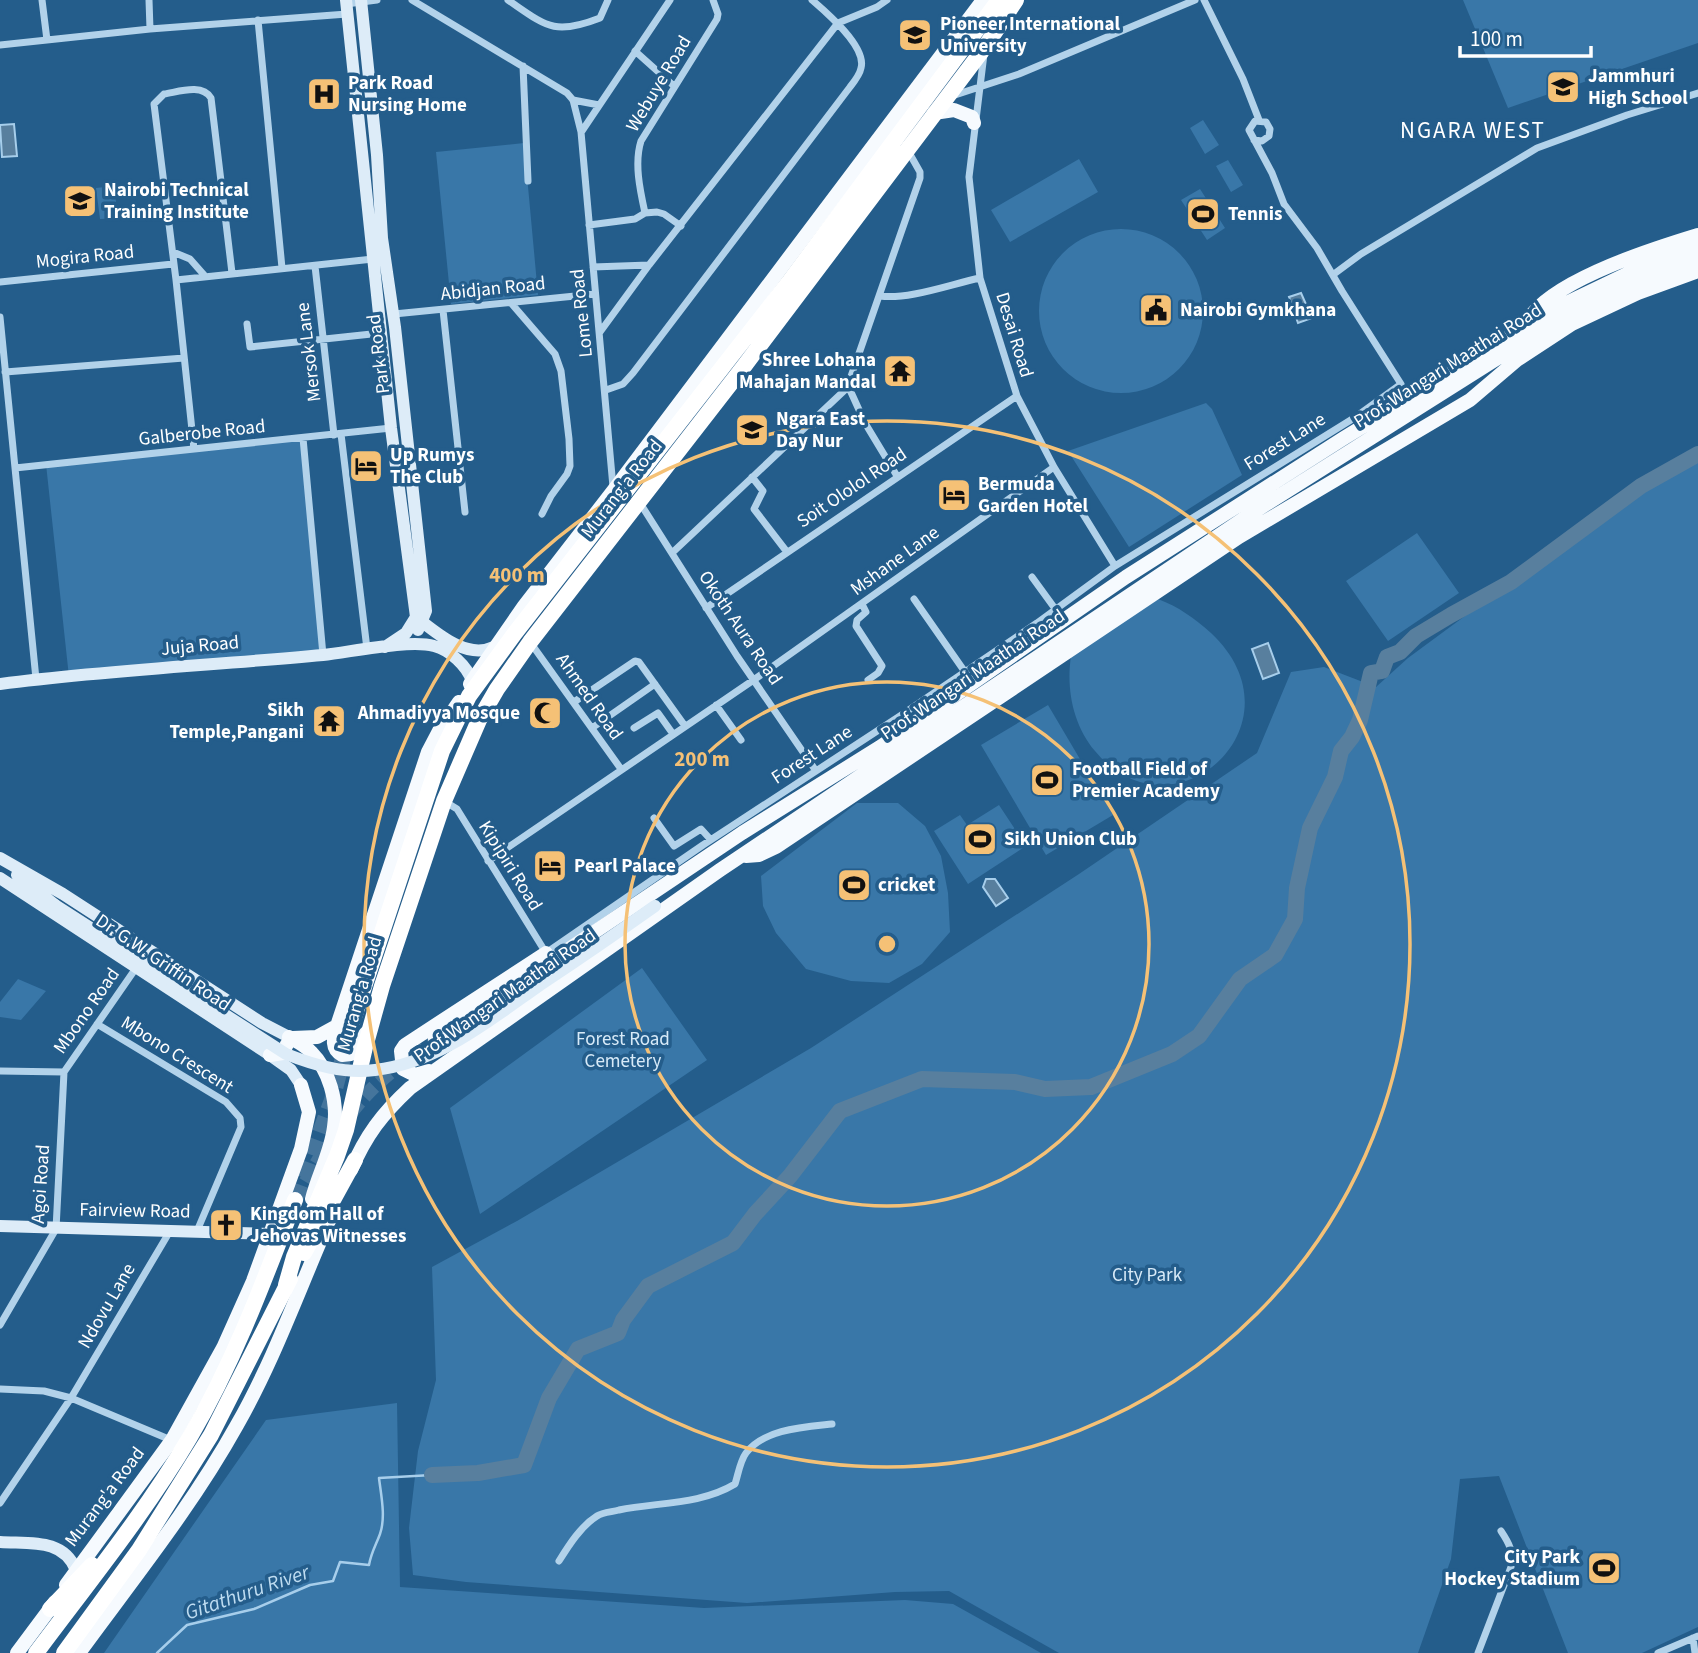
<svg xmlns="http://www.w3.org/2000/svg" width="1698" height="1653" font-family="'Source Sans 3',sans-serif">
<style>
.green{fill:#3977a8}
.water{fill:#587f9e;stroke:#a7ceeb;stroke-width:2}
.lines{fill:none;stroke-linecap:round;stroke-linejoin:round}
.stream{stroke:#a7ceeb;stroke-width:2.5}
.river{stroke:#587f9e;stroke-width:16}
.primary-tunnel{stroke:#45759c;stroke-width:14;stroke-dasharray:14 7;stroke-linecap:butt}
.highway-tunnel{stroke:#45759c;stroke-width:16;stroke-dasharray:16 8;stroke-linecap:butt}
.street{stroke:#b2d2ea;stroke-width:7}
.secondary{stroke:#ddecf8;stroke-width:12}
.primary{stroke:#f6fafe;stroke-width:14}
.highway{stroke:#fff;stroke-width:16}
.secondary-bridge{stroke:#ddecf8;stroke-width:12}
.ring{fill:none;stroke:#f5c176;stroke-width:3.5}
.labels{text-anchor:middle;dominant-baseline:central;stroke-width:7;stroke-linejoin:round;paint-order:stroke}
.poi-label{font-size:19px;font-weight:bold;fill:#fff;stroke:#245d8b;text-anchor:start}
.street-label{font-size:19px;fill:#fff;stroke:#245d8b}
.park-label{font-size:19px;fill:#d7eaf8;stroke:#245d8b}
.water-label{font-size:21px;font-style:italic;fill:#bedcf1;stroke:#245d8b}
.quarter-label{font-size:23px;letter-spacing:2px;fill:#fff;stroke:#245d8b}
.centre{fill:#f5c176;stroke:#245d8b;stroke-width:3.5}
.ring-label{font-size:21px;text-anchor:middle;font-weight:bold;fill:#f5c176;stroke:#245d8b;stroke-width:7;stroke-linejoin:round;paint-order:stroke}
</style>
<rect width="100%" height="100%" fill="#245d8b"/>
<!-- green -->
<path class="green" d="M1463,0H1698V43L1508,108Z
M1203,120L1219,145L1205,154L1190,128Z
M524,143L538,295L451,304L436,152Z
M1079,159L1098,192L1010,242L991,210Z
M1228,160L1243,185L1231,192L1216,166Z
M114,186L118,218L100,219L96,188Z
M1200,189L1225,228L1207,240L1181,200Z
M1039 311a82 82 0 1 1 164 0a82 82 0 1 1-164 0Z
M1206,403L1212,409L1242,475L1129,547L1068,451Z
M303,438L323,655L69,677L46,464Z
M1698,457V1627L1642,1653H1568L1499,1476L1460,1479L1451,1559L1418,1653H1059L949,1591L895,1592L747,1603L466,1582L413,1575L409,1528L418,1451L436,1380L432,1267L517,1221L811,1048L1079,874L1257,753L1291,672L1324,667L1376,687L1408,658L1641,486Z
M1417,533L1459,593L1388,641L1346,581Z
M1158,599C1179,607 1194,618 1211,633C1308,724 1173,845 1095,751C1073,725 1066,689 1071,656Z
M1048,705L1113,815L1046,855L981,745Z
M857,803H898L925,826L941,856L948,893L950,932L922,964L889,983L851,981L806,969L776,933L763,906L761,876Z
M999,805L1026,846L968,884L934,831L960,815L967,825Z
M642,968L707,1060L480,1214L450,1108Z
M18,979L46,991L21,1020L0,1017V1002Z
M397,1403L400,1587L704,1608L905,1600L953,1604L1041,1653H104L266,1420Z"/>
<!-- water -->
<path class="water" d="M14,124L17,156L2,157L0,125Z
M1301,293L1312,318L1298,323L1289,297Z
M1268,643L1279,673L1263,679L1252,649Z
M986,879H995L1008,898L996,906L983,887Z"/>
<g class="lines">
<!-- stream -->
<path class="stream" d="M157,1653L187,1625L254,1609L310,1585L333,1581L340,1562L369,1565C371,1553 376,1545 380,1534C386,1517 381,1495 379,1478L432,1475"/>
<!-- river -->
<path class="river" d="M432,1475L478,1473L524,1465L549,1398L578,1349L618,1333L623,1320L648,1286L733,1243L755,1214L790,1176L840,1111L922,1079L1015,1082L1045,1089L1091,1087L1172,1054L1199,1036L1240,979L1275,955L1295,919L1297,888L1310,828L1335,777L1341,751L1352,737L1360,720L1371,673L1382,671L1387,657L1400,652L1416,636L1451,615L1511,582L1641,486L1698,454"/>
<!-- primary-tunnel -->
<path class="primary-tunnel" d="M351,1113C374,1082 404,1061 435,1039
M295,1200L326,1147"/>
<!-- highway-tunnel -->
<path class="highway-tunnel" d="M295,1200L332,1100L353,1020"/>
<!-- street -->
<path class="street" d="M42,0L47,40
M149,0L150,29
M412,0L567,93L573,100L581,132L613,487
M508,0C546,26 554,36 600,18L608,0
M1204,0L1243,79L1259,120
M346,4L377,0
M258,20L282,268
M0,45L150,29L347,14
M635,51L674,86
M984,54L969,177L980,278L1017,396L1054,467L1115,566
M523,66L528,181
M952,96L1019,74L1195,0
M573,100L599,105
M582,131L670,0
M645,213C640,190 634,163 641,141L717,19L718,14L713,0
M589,225L635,219L645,213L657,212L664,214L681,226
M173,252L190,259L205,276
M315,266L334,435
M593,267L649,265L838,23L877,7L887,0
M1334,274L1361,254L1537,148L1627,115L1698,93
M176,280L373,259
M0,282L173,264
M880,296C908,300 951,284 980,278
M511,303L555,354L561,371L569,439L570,466L567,474L551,496L542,514
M443,310L465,512
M394,314L595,294
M0,317L36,679
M247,324L250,347L381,333
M600,332L649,265
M5,372L184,358
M847,388L920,178V172L907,149
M606,390L623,384L633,373L850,87C854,82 860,74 861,68C867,47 826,12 812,0
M341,434L367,649
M303,438L323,655
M194,449L176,280L154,104L164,94C178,92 202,83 211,98L232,273
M15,468L391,428
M752,477L763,491L754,509L787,552
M640,503L737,656L816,771
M672,553L847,388L850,390L865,423L897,476
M1032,577L1056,610
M914,599L965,672
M862,604L866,612L857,620L856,626L882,666L878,673L868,680
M706,608L1017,396
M530,642L621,769
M574,702L635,661L639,662L685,726
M716,705L741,740
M592,728L655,684
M634,728L658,713L673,734
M444,801L457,809L546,953L703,845L900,716L1037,623L1115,566L1354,418L1401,384L1342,291L1317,248L1284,204L1272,173L1249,130L1255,121L1266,122L1270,129L1269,136L1262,141L1254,140
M654,818L674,846L701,829L711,840
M488,861L755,679L1054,467
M97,1024L226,1102L240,1118L241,1127L197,1231
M0,1071L64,1072
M64,1072L136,968
M0,1325L56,1229L64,1072
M0,1389L44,1391L71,1398L171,1440
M0,1503L71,1398L170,1231
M559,1561C569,1545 581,1526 597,1516C603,1512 612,1512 619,1510C658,1502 700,1505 735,1484C738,1475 740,1461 746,1453C764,1429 804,1427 832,1424
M1693,1638L1695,1653
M1478,1653L1511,1567C1514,1552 1509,1543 1501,1531
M1658,1653L1698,1636"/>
<!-- secondary -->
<path class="secondary" d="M346,0L391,428L416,617L406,633L385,647
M361,0L377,155L382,238L395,327L426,611L418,630
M416,617C437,633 466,660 494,647
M0,684C107,670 216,665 323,655C351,652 410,639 434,646C450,650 467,666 472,681
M0,858L63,894L262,1023L289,1037
M17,875L55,905
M0,878L270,1055L291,1070L301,1085
M0,1226L270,1234
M0,1542C30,1544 63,1538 76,1570"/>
<!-- primary -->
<path class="primary" d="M934,113L954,110L972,117L974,123
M1533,313C1564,277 1652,249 1698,235
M470,684L524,606L613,491L983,0
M746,856L759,855L776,847L1239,537L1470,400L1517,360L1572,324L1638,293L1698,271
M366,1033L351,1054L342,1055C330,1048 334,1037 337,1026L428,752L439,731L459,702
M289,1037C296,1041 305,1045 311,1052C329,1070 338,1101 334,1127C331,1152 318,1175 312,1199
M293,1038L317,1037L337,1026
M435,1039L742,833L880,747L1126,577L1344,438L1556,308L1633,271L1698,248
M270,1055L283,1053L287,1044
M429,1071L415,1075L403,1069L401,1051L405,1045L546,953
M351,1170C366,1135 382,1114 410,1088L720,870L1246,517L1542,330L1596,300L1638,281L1698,260
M66,1585L172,1440L223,1348L253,1281L301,1149L309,1112L301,1085
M17,1653L55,1602
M79,1653C133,1579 192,1506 237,1425C274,1360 299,1289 329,1221"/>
<!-- highway -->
<path class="highway" d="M353,1020L442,751L469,696L515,633L789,282L999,0
M304,1253L355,1160
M286,1285L294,1257L337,1156L346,1130L365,1047L382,986L444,801L479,720L497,689L530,642L745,365L985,47L1016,0
M50,1609L92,1565
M36,1653C89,1582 145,1513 190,1437C234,1362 264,1281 295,1200
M64,1653L139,1550L211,1435L290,1279"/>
<!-- secondary-bridge -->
<path class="secondary-bridge" d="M55,905L286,1054C314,1065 344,1074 375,1070C438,1063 490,1020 540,985C579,959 617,933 655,906"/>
</g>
<!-- distance rings -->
<g class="ring">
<circle cx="887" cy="944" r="262"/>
<circle cx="887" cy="944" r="523"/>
</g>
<!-- icons -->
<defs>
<g id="university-square" transform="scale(1.75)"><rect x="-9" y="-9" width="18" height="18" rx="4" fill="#f5c176" stroke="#245d8b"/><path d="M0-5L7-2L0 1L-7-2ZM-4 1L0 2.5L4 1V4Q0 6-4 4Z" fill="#111"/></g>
<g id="school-square" transform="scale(1.75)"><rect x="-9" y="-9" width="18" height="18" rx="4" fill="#f5c176" stroke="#245d8b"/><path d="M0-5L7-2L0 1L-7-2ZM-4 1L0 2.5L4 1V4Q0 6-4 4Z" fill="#111"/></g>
<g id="hospital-square" transform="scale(1.75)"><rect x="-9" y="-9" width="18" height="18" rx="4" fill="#f5c176" stroke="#245d8b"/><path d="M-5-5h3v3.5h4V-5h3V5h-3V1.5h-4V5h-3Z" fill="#111"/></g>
<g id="stadium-square" transform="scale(1.75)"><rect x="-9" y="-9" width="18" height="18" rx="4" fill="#f5c176" stroke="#245d8b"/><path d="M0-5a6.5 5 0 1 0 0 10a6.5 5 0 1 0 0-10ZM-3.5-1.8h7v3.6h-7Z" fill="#111"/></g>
<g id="civic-square" transform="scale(1.75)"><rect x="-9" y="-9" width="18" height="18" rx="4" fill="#f5c176" stroke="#245d8b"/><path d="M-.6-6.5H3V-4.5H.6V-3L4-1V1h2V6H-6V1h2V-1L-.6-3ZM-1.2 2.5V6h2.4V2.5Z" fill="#111"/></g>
<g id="temple-square" transform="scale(1.75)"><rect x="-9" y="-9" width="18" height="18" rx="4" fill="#f5c176" stroke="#245d8b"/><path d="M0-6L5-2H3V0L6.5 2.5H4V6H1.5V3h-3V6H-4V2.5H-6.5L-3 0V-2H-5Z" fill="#111"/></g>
<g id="hotel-square" transform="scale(1.75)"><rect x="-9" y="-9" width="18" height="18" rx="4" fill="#f5c176" stroke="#245d8b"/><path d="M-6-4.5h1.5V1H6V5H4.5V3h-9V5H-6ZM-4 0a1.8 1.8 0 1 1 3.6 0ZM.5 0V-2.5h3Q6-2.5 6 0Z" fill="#111"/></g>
<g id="mosque-square" transform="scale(1.75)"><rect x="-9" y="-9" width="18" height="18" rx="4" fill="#f5c176" stroke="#245d8b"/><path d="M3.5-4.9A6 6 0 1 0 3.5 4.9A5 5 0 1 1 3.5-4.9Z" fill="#111"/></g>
<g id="church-square" transform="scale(1.75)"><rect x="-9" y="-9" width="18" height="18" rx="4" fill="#f5c176" stroke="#245d8b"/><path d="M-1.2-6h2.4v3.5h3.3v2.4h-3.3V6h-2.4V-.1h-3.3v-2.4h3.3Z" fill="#111"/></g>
</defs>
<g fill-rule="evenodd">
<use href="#university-square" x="915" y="35"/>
<use href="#school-square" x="1563" y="87"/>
<use href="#hospital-square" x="324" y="94"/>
<use href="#university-square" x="80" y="201"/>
<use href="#stadium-square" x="1203" y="214"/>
<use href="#civic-square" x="1156" y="310"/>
<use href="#temple-square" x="900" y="371"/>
<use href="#school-square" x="752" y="430"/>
<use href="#hotel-square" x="366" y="466"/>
<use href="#hotel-square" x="954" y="495"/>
<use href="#mosque-square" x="545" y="713"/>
<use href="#temple-square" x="329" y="721"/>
<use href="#stadium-square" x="1047" y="780"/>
<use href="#stadium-square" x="980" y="839"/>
<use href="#hotel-square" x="550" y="866"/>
<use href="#stadium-square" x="854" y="885"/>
<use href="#church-square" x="226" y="1225"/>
<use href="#stadium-square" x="1604" y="1568"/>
</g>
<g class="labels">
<!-- poi labels -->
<g class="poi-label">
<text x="940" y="24">Pioneer International<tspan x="940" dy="22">University</tspan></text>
<text x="1588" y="76">Jammhuri<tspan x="1588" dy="22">High School</tspan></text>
<text x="348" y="83">Park Road<tspan x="348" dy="22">Nursing Home</tspan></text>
<text x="104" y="190">Nairobi Technical<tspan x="104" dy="22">Training Institute</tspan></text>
<text x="1228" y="214">Tennis</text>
<text x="1180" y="310">Nairobi Gymkhana</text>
<text x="876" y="360" text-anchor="end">Shree Lohana<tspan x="876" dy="22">Mahajan Mandal</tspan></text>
<text x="776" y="419">Ngara East<tspan x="776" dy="22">Day Nur</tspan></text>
<text x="390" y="455">Up Rumys<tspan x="390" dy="22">The Club</tspan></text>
<text x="978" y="484">Bermuda<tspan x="978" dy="22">Garden Hotel</tspan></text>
<text x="304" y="710" text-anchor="end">Sikh<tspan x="304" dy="22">Temple,Pangani</tspan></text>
<text x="520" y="713" text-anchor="end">Ahmadiyya Mosque</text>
<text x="1072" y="769">Football Field of<tspan x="1072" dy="22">Premier Academy</tspan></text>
<text x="1004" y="839">Sikh Union Club</text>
<text x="574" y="866">Pearl Palace</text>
<text x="878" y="885">cricket</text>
<text x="250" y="1214">Kingdom Hall of<tspan x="250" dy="22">Jehovas Witnesses</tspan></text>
<text x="1580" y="1557" text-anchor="end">City Park<tspan x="1580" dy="22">Hockey Stadium</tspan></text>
</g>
<!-- street labels -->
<g class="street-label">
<text transform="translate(659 84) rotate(-59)">Webuye Road</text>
<text transform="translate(85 257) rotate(-6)">Mogira Road</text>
<text transform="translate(493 289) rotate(-6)">Abidjan Road</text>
<text transform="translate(582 313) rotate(-96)">Lome Road</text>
<text transform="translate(1014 335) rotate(73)">Desai Road</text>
<text transform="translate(309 352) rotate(-97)">Mersok Lane</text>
<text transform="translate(379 354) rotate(-97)">Park Road</text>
<text transform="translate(1448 366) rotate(-32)">Prof. Wangari Maathai Road</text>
<text transform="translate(202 433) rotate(-6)">Galberobe Road</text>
<text transform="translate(1285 442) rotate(-32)">Forest Lane</text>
<text transform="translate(852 488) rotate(-34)">Soit Ololol Road</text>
<text transform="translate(622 489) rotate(-52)">Murang'a Road</text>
<text transform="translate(895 561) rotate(-36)">Mshane Lane</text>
<text transform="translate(740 628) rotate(56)">Okoth Aura Road</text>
<text transform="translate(200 646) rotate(-5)">Juja Road</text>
<text transform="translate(973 675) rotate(-34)">Prof. Wangari Maathai Road</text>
<text transform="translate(589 697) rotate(55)">Ahmed Road</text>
<text transform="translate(812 755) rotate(-33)">Forest Lane</text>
<text transform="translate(510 866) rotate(58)">Kipipiri Road</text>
<text transform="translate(163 963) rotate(34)">Dr. G.W. Griffin Road</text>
<text transform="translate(360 994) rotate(-74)">Murang'a Road</text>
<text transform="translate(505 996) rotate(-35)">Prof. Wangari Maathai Road</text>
<text transform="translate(87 1011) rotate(-55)">Mbono Road</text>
<text transform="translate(177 1055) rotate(32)">Mbono Crescent</text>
<text transform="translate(41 1184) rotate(-86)">Agoi Road</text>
<text transform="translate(135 1211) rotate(1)">Fairview Road</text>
<text transform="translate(107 1306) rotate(-60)">Ndovu Lane</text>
<text transform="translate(105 1497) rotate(-53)">Murang'a Road</text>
</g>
<!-- park labels -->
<g class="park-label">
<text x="623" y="1039">Forest Road<tspan x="623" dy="22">Cemetery</tspan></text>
<text x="1147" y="1275">City Park</text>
</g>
<!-- water labels -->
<g class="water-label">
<text transform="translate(247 1592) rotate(-19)">Gitathuru River</text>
</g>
<!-- quarter labels -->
<g class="quarter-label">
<text x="1473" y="130">NGARA WEST</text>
</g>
</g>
<circle cx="887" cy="944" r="10" class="centre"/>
<g class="ring-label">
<text x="517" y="582">400 m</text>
<text x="702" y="766">200 m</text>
</g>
<!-- scale -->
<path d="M1460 46v10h131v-10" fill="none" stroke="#ffffff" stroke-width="3.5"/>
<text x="1470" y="46" font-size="21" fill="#ffffff" stroke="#245d8b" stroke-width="5" paint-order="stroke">100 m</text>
</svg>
